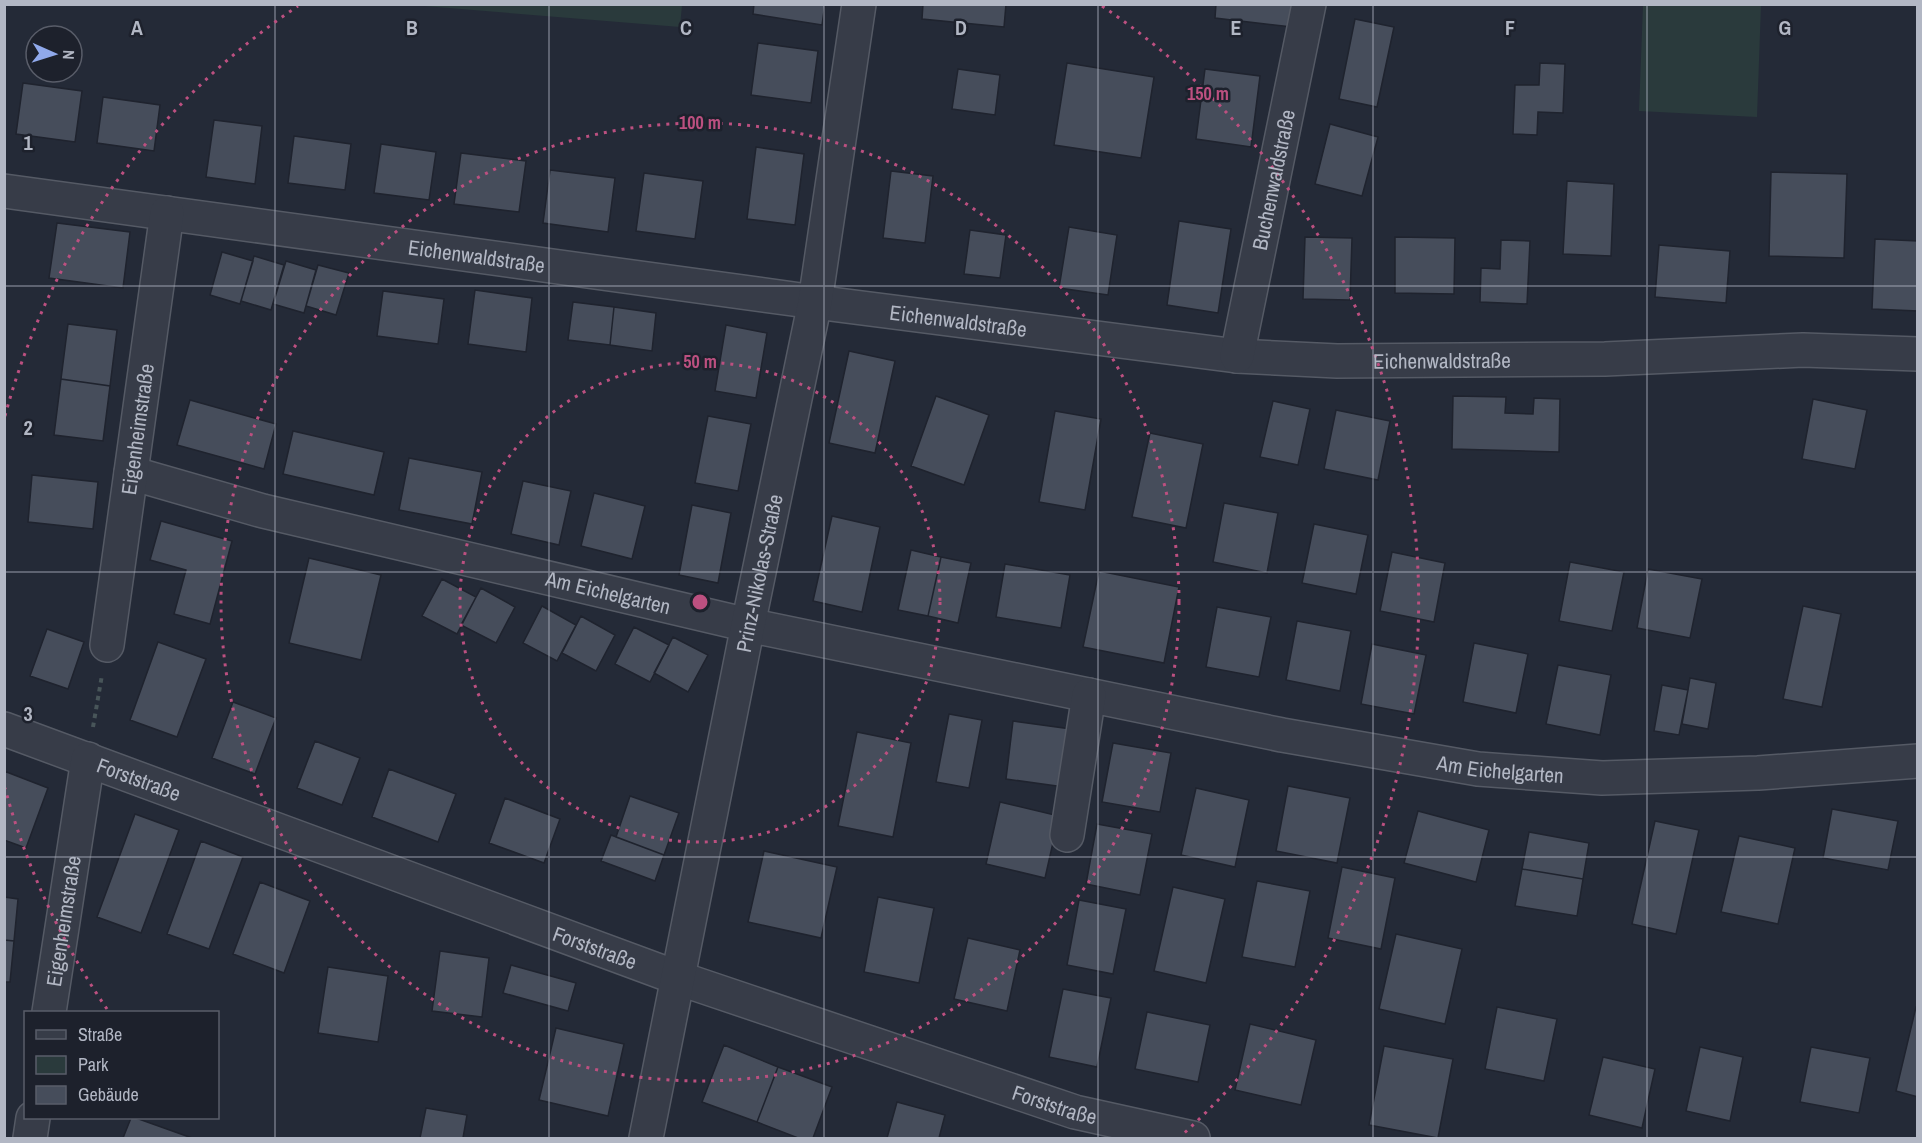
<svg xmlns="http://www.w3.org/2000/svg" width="1922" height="1143" font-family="'Archivo Narrow',sans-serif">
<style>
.green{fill:#2a3a3c}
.building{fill:#464d5b;stroke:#1f232e;stroke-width:1.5}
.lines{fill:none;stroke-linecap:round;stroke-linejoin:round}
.minor-casing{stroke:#555a65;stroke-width:36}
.path{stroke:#485559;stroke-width:4;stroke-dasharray:4.5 4.5;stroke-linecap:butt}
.minor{stroke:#373c48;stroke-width:33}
.grid{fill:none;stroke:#b2b7c4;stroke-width:1.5;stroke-opacity:0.55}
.ring{fill:none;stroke:#bc5080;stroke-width:3;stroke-dasharray:3 6}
.labels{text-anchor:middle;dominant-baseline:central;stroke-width:5;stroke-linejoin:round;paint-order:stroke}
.street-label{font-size:21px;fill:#b2b7c4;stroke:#1d212c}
.grid-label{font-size:20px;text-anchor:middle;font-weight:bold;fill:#b2b7c4;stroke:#1d212c;stroke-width:5;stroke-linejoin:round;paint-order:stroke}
.centre{fill:#bc5080;stroke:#1d212c;stroke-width:3}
.ring-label{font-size:18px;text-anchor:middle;font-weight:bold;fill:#bc5080;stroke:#1d212c;stroke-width:5;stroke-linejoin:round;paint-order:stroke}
</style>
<rect width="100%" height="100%" fill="#242a37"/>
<!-- green -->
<path class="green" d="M412,5H682L680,27Z
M1643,5H1761L1757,117L1639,111Z"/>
<!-- building -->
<path class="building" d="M754,4H825L822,25L753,14Z
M923,4H1006L1004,27L922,19Z
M1216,4H1295L1292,27L1215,18Z
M1355,19L1394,27L1377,107L1339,99Z
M758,43L818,51L811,103L751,95Z
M1067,63L1154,77L1141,158L1054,145Z
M1540,63L1565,64L1563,113L1538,112L1537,135L1513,134L1515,85H1539Z
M958,69L1000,75L995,115L952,109Z
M1205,69L1260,76L1251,147L1196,139Z
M23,83L82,91L75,142L16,134Z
M103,97L160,105L154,151L97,143Z
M214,120L262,126L255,184L206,177Z
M1330,124L1378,137L1362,196L1315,184Z
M294,136L351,144L345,190L288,183Z
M381,144L436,152L429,200L374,193Z
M756,147L804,154L795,225L747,219Z
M461,153L526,161L519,212L454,204Z
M550,170L615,178L608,232L543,223Z
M891,171L933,176L925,243L883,238Z
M1771,172L1847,174L1844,258L1769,256Z
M644,173L703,181L695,239L636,231Z
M1567,181L1614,184L1611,256L1563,254Z
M1179,221L1231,229L1218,313L1167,305Z
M57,223L130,232L123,288L49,278Z
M1069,227L1117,235L1108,295L1059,288Z
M970,230L1006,235L1000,278L964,274Z
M1305,237L1352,238L1350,300L1303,299Z
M1395,237L1455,238L1454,294L1395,293Z
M1875,239L1918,241V311L1872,309Z
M1501,240L1530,241L1527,304L1480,302L1481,268L1500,269Z
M1659,245L1730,251L1726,303L1655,297Z
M222,252L253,261L240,304L210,295Z
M254,256L284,265L271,310L241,301Z
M286,261L316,270L304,313L273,304Z
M318,265L349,273L336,315L306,306Z
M475,290L532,298L526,352L468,344Z
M383,291L444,299L438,344L377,336Z
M573,302L614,307L610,345L568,340Z
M614,307L656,313L652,351L610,345Z
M68,324L117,330L110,386L61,379Z
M726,325L767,333L756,398L715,391Z
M849,351L895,361L875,453L829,443Z
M61,379L110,386L103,441L54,435Z
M936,396L989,415L964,485L911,466Z
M1453,396L1506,397L1505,413L1533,414L1534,398L1560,399L1559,452L1452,449Z
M1813,399L1867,410L1855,469L1802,459Z
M190,400L276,424L264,469L177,445Z
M1273,401L1310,409L1298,465L1260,457Z
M1336,410L1390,421L1378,480L1324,469Z
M1055,411L1101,419L1085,510L1039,502Z
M708,416L751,424L738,491L695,483Z
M293,431L384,452L374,495L283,474Z
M1150,433L1203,444L1186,528L1132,517Z
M409,458L482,472L472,524L399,510Z
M32,475L98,482L93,529L28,522Z
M523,481L571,491L559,545L511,534Z
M594,493L645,506L632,559L581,546Z
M1224,503L1278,513L1267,573L1213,562Z
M692,505L731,513L718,583L679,575Z
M832,516L880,527L862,612L813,601Z
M161,521L232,541L210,624L174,614L186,570L150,560Z
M1314,524L1368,535L1356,594L1302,583Z
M911,550L941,557L928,616L898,610Z
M1392,552L1445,563L1434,622L1380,611Z
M941,557L971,563L958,623L928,616Z
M309,558L381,575L361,660L289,643Z
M1570,562L1624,572L1612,631L1559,621Z
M1005,564L1070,575L1061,628L996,617Z
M1648,569L1702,579L1690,638L1637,628Z
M1099,571L1179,587L1164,663L1083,647Z
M442,579L476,597L457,634L422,616Z
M481,588L515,607L496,643L461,625Z
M542,606L576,625L557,661L523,643Z
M1803,606L1841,614L1822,707L1783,699Z
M1217,607L1271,617L1259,677L1206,667Z
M581,616L615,635L596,671L562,653Z
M1297,621L1351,631L1340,691L1286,680Z
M634,627L669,645L650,682L615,664Z
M47,629L84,642L68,689L30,676Z
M673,637L708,655L688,692L654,673Z
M158,642L206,659L177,737L130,720Z
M1474,643L1528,654L1516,713L1463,702Z
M1372,644L1426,655L1414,714L1361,704Z
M1558,665L1611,675L1600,735L1546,724Z
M1690,678L1716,683L1708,729L1682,724Z
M1662,685L1688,690L1679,735L1654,731Z
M233,702L276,718L255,774L212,758Z
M949,714L982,720L969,788L936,782Z
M1013,721L1071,729L1064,787L1006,779Z
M857,732L911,743L893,837L838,826Z
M315,741L360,758L342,805L297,788Z
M1113,743L1171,753L1160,812L1102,802Z
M389,769L456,794L438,842L372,817Z
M4,771L48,788L26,848L4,840Z
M1288,786L1350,798L1337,863L1276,851Z
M1196,788L1249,800L1235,867L1181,855Z
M630,796L679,813L664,855L616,837Z
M505,798L560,819L544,863L489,843Z
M1000,802L1059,816L1045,878L986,864Z
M1832,809L1898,821L1888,870L1823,858Z
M1418,811L1489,830L1476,882L1404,863Z
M135,814L179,830L141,933L97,917Z
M1655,821L1699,830L1676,934L1632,924Z
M1097,824L1152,834L1140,895L1086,884Z
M1529,832L1589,843L1583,879L1522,869Z
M611,835L664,855L655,881L601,861Z
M1739,836L1795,848L1778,924L1721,912Z
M201,841L243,857L209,949L167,934Z
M764,851L837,867L821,938L748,922Z
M1342,867L1395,878L1381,949L1328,938Z
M1522,869L1583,879L1577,916L1515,906Z
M1257,881L1310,891L1295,967L1242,957Z
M260,882L310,901L284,973L233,954Z
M1173,887L1225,899L1206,983L1154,971Z
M4,897L18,899L14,941L4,940Z
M878,897L934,908L919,983L864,972Z
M1079,900L1126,909L1113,974L1067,965Z
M1396,934L1462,949L1445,1024L1379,1009Z
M968,938L1020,950L1007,1011L954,999Z
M4,940L14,941L10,982H4Z
M440,951L489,958L482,1017L432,1011Z
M511,965L576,983L568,1011L503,993Z
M328,967L388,976L378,1042L318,1033Z
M1063,989L1111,998L1097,1067L1049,1057Z
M1497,1007L1557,1019L1544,1081L1485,1069Z
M1916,1007H1918V1097L1896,1091Z
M1147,1012L1210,1025L1198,1082L1135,1069Z
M1250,1024L1316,1040L1301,1105L1235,1090Z
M556,1028L624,1044L608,1116L539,1100Z
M724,1045L778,1067L757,1122L702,1102Z
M1384,1046L1453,1059L1438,1138L1369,1125Z
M1700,1047L1743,1057L1730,1121L1686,1111Z
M1811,1047L1870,1058L1859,1113L1800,1102Z
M1603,1057L1655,1069L1642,1128L1589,1115Z
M778,1067L832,1087L813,1138H798L757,1122Z
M897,1102L945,1115L939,1138H887Z
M426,1108L467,1115L463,1138H420Z
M131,1118H136L192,1138H123Z"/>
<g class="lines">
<!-- minor casing -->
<g class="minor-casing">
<g id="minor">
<path id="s1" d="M4,191L815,302L1237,356L1337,361L1605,359L1803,350L1918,354"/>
<path id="s2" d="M1237,356L1309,4"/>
<path id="s3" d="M131,473L263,511L748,625L1282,735L1478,769L1602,778L1758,773L1918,761"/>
<path id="s4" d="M107,645L167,213"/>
<path id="s5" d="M4,729L678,978L1075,1112L1193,1138"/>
<path d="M1067,835L1089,695"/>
<path id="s6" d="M49,1012L88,759"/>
<path d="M30,1138L33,1118"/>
<path id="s7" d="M646,1138L748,625L815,302L859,4"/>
</g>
</g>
<!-- path -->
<path class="path" d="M93,727L102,675"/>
<!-- minor -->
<use href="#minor" class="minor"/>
</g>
<!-- grid -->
<path class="grid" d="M275,4V1138M549,4V1138M824,4V1138M1098,4V1138M1373,4V1138M1647,4V1138M4,286H1918M4,572H1918M4,857H1918"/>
<!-- distance rings -->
<g class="ring">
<circle cx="700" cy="602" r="240"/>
<circle cx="700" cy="602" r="479"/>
<path d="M107 1009A719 719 0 0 1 5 788M5 416A719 719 0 0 1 298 6M1102 6A719 719 0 0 1 1181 1136"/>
</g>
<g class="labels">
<!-- street labels -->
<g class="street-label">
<text stroke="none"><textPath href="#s2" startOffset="180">Buchenwaldstraße</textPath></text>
<text stroke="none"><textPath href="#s1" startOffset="477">Eichenwaldstraße</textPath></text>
<text stroke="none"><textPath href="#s1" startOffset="963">Eichenwaldstraße</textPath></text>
<text stroke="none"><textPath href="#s1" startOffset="1449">Eichenwaldstraße</textPath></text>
<text stroke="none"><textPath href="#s4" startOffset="218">Eigenheimstraße</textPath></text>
<text stroke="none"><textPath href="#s7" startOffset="576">Prinz-Nikolas-Straße</textPath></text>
<text stroke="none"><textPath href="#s3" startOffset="492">Am Eichelgarten</textPath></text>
<text stroke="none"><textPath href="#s3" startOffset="1402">Am Eichelgarten</textPath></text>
<text stroke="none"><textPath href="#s5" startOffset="144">Forststraße</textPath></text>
<text stroke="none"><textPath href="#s6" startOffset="92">Eigenheimstraße</textPath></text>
<text stroke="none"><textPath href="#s5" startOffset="630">Forststraße</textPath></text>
<text stroke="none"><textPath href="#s5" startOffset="1116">Forststraße</textPath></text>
</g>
</g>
<g class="grid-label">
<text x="137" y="35">A</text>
<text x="412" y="35">B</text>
<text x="686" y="35">C</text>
<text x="961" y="35">D</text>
<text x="1236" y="35">E</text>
<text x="1510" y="35">F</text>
<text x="1785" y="35">G</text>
<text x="28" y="150">1</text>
<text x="28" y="435">2</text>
<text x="28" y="721">3</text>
</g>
<circle cx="700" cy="602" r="9" class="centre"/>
<g class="ring-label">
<text x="1208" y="100">150 m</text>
<text x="700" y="129">100 m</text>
<text x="700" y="368">50 m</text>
</g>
<!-- border -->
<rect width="1922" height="1143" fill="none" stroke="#b2b7c4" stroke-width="12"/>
<!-- legend -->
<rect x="24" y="1011" width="195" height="108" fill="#1d212c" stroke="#595d69" stroke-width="1.5"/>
<rect x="36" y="1030" width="30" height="9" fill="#373c48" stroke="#595d69" stroke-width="1.5"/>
<text x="78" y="1041" font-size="18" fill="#b2b7c4">Straße</text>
<rect x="36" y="1056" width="30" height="18" fill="#2a3a3c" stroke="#595d69" stroke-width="1.5"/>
<text x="78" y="1071" font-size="18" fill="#b2b7c4">Park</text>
<rect x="36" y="1086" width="30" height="18" fill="#464d5b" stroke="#595d69" stroke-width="1.5"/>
<text x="78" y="1101" font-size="18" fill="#b2b7c4">Gebäude</text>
<!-- north arrow -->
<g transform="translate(54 54) rotate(93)"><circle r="28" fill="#1d212c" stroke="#595d69" stroke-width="1.5"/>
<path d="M0-4.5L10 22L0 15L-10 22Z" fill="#90a9eb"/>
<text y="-9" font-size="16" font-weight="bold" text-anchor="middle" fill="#b2b7c4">N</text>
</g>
</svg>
